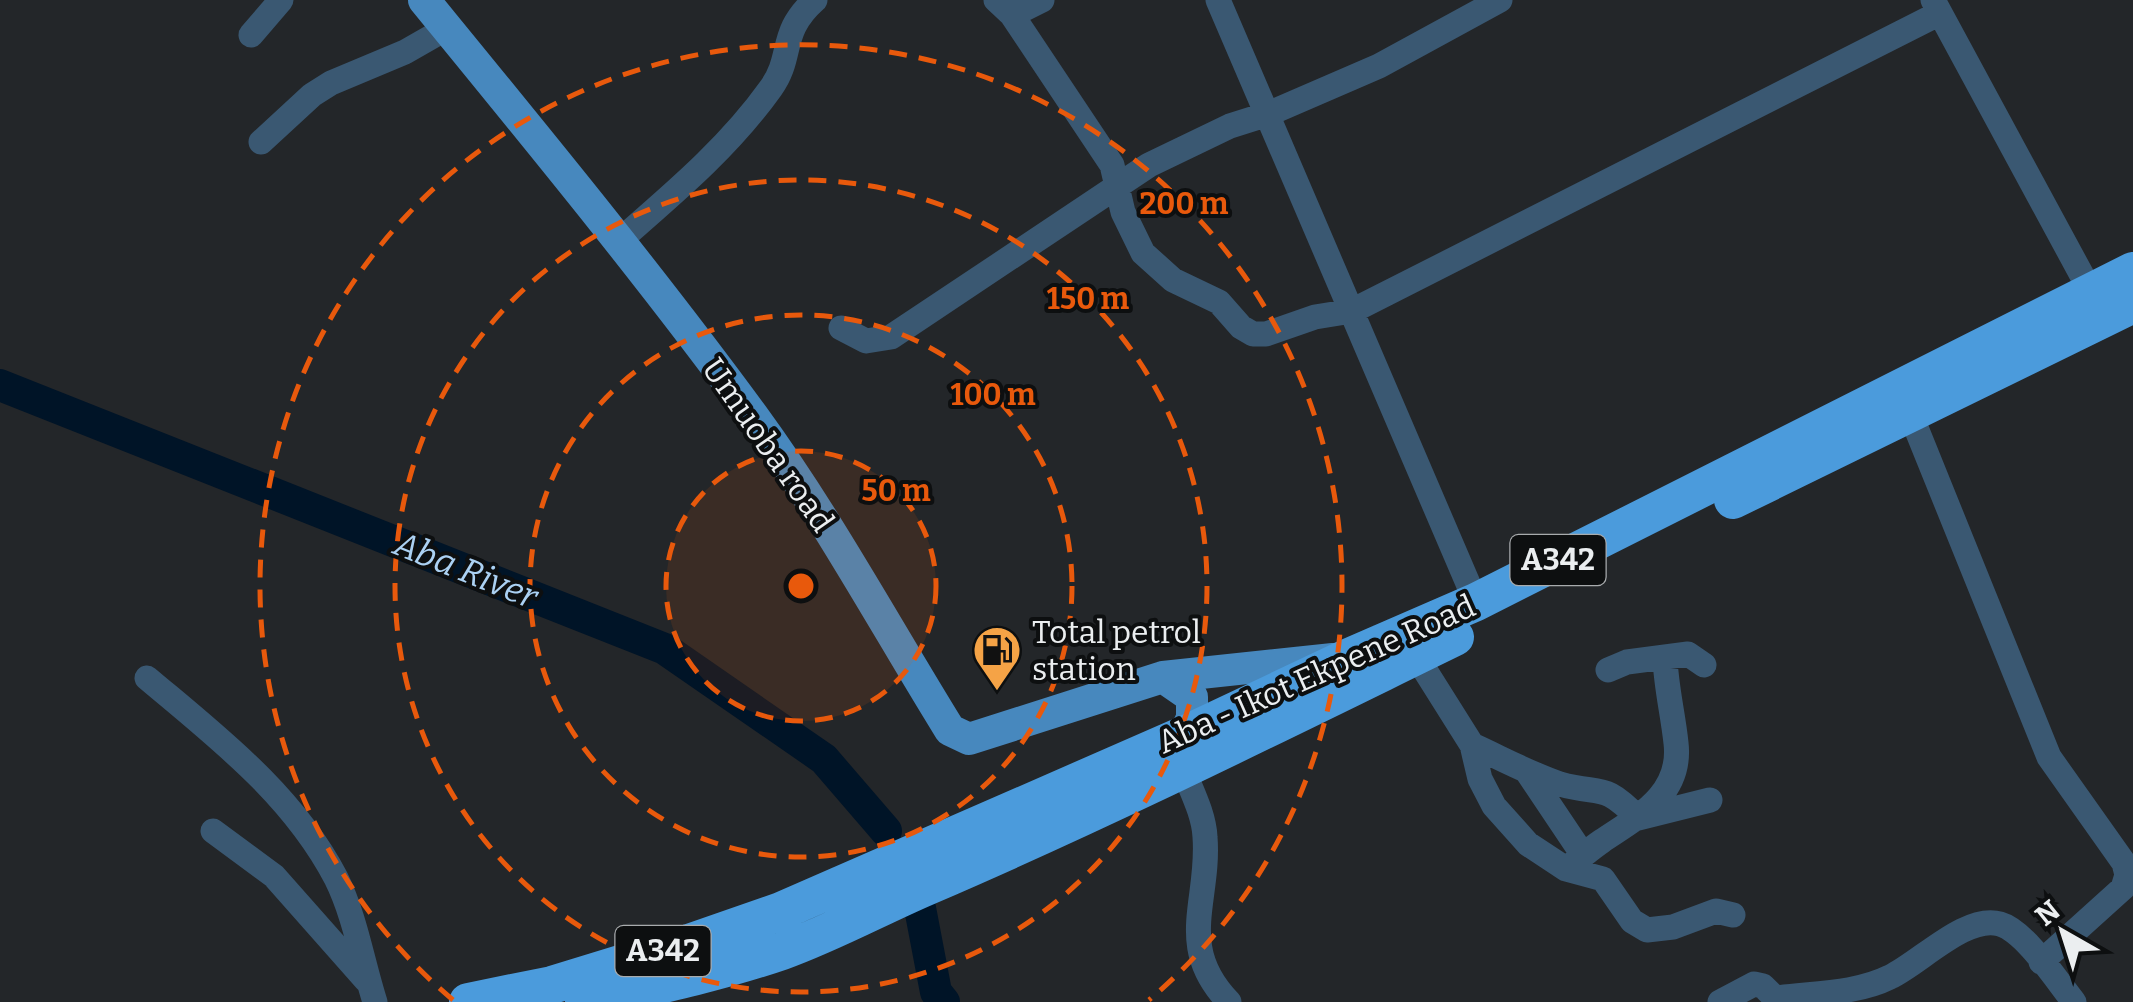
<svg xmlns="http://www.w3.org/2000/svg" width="2133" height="1002" font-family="Bitter,serif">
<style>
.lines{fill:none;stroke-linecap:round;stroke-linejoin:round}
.river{stroke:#001427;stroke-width:32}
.minor{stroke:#3a5872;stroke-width:25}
.major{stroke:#4788be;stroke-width:32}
.highway{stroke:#4b9bdc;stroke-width:38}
.ring{fill:none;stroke:#e8590c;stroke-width:5;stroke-dasharray:18 12}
.labels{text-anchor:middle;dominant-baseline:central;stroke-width:8;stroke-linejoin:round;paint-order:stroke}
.shield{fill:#0d0f10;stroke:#a8abad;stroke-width:2.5}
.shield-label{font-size:30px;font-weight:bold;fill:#ebeef0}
.street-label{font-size:32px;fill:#ebeef0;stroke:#0d0f10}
.poi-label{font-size:32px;fill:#ebeef0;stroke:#0d0f10;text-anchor:start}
.water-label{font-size:35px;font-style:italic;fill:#abd1f3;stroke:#0d0f10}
.centre{fill:#e8590c;stroke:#0d0f10;stroke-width:5}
.ring-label{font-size:30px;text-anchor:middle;font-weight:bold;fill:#e8590c;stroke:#0d0f10;stroke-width:8;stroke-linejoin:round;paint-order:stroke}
</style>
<rect width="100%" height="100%" fill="#232629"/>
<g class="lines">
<!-- river -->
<path class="river" d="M0,385L665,649L824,759L886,831
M920,908L936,992L944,1002"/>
<!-- minor -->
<path class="minor" d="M996,0L1012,15L1112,165L1123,212L1143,253L1173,280L1219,302L1241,327L1253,334H1266L1315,317L1352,311L1940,13
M1218,0L1476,602
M1933,0L2091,292
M1012,15L1042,0
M251,35L281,0
M261,142L312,95L331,83L405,52L447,28
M619,241C674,193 729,147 771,88C794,56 778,33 815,0
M841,328L866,341L891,337L1149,165L1230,126L1268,114L1379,66L1500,0
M1910,413L2049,757L2124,863L2127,875L2123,888L2041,962
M1416,656L1472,745L1480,779L1494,806L1528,844L1566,869L1603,879L1632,921L1647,930L1673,927L1716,911L1733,915
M1608,670L1627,662L1688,654L1704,665
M147,678C217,737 292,794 336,878C355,916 362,961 375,1002
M1472,745C1501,758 1530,774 1560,784C1602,796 1602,781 1638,818
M1183,769C1191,790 1204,814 1205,837C1210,901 1175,946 1229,1002
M1528,773L1583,855
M1638,818L1710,800
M213,831L274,876L366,980
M1566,869C1578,860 1590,849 1602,841C1639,816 1682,794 1676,743C1673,714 1666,687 1665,658
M1776,998C1813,993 1856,994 1890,977C1920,963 1966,914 2000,924C2025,931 2057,981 2074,1002
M1720,1002L1754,984L1763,986L1779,1002"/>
<!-- major -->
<path class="major" d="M424,0C536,137 648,273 753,416C826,516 885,625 950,730L969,739L1163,677L1333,659
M1163,677L1192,697V718L1184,735"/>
<!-- highway -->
<path class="highway" d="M1733,500L2133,304
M468,1002L552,985L689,943L781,911L1184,735L1347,658L1476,602L2133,271
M584,1002C651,987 718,973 782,951C832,933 879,907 928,886C1107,809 1281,722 1455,637"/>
</g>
<!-- distance rings -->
<circle cx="801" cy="586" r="135" fill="#e8590c" fill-opacity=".12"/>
<g class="ring">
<circle cx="801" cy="586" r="135"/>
<circle cx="801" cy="586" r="271"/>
<circle cx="801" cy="586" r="406"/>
<path d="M453 1000A541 541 0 1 1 1149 1000"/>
</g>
<!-- icons -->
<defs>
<g id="fuel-pin" transform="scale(2.5)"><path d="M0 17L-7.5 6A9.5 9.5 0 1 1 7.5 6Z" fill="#f5a346" stroke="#0d0f10"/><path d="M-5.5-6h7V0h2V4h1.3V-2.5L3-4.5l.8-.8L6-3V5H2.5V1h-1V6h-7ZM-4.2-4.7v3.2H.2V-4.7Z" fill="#111"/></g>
</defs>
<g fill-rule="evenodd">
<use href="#fuel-pin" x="997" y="650"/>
</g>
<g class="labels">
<!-- shield labels -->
<g class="shield">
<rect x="1510.5" y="535" width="95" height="50" rx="8"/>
<rect x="615.5" y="926" width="95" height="50" rx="8"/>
</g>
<g class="shield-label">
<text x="1558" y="560">A342</text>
<text x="663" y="951">A342</text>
</g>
<!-- street labels -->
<g class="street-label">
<text transform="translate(768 445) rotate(55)">Umuoba road</text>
<text transform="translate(1316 674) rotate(-24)">Aba - Ikot Ekpene Road</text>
</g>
<!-- poi labels -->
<g class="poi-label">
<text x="1032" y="632">Total petrol<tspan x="1032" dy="37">station</tspan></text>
</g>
<!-- water labels -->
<g class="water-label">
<text transform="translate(466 570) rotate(22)">Aba River</text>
</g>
</g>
<circle cx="801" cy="586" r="15" class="centre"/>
<g class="ring-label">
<text x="1184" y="214">200 m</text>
<text x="1088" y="309">150 m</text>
<text x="993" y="405">100 m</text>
<text x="896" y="501">50 m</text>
</g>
<!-- north arrow -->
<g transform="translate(2063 932) rotate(321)" stroke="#0d0f10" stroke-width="8" paint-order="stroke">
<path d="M0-8L18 38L0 25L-18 38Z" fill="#ebeef0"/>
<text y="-15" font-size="28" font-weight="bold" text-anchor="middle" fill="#ebeef0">N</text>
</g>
</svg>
